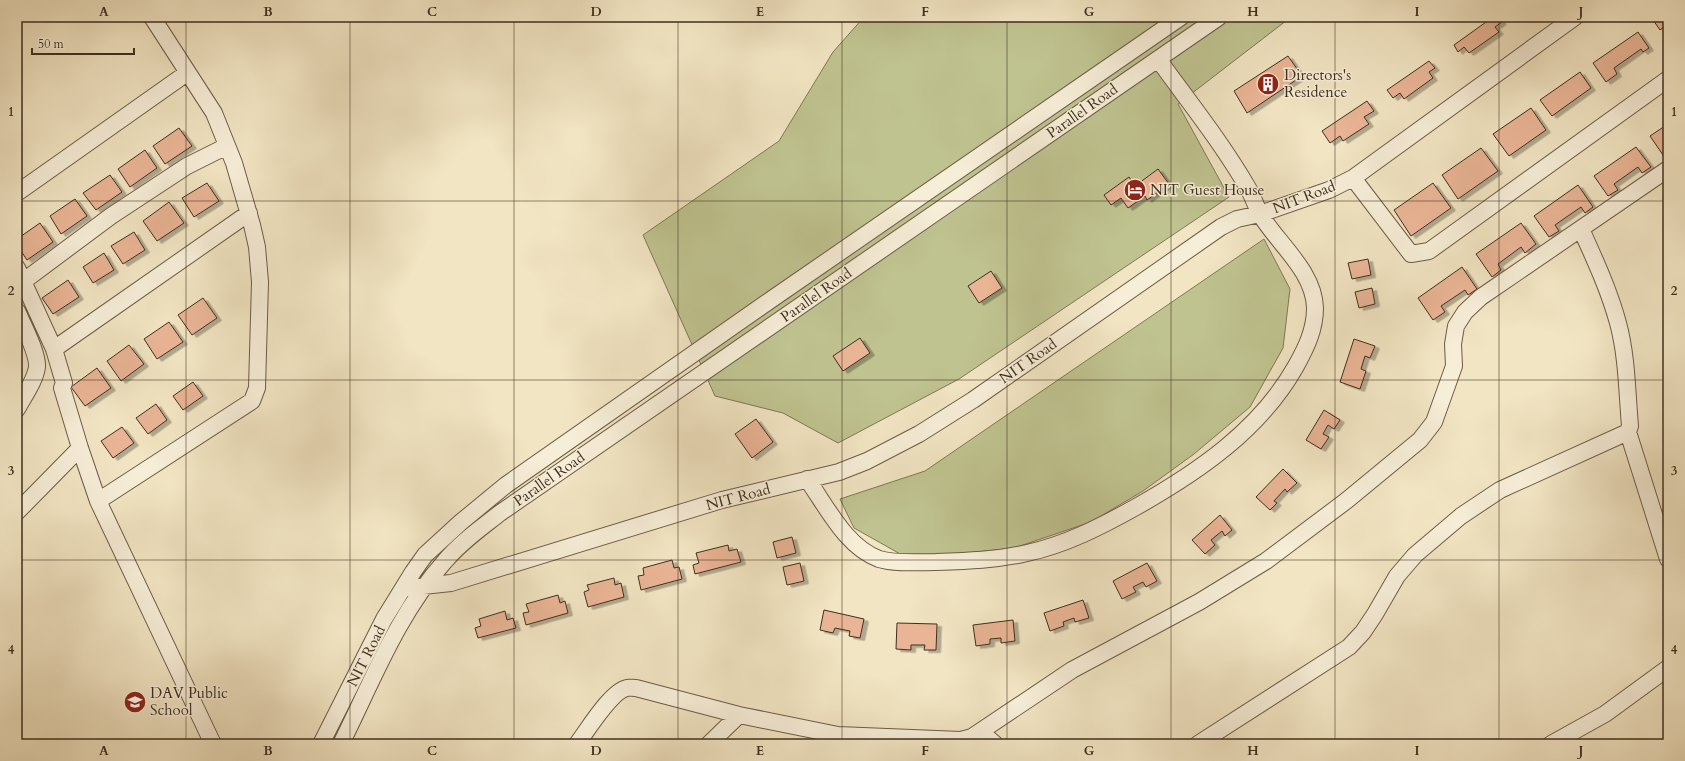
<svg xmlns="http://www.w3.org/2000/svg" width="1685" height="761" font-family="Cardo,serif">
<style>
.green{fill:#bfc390;stroke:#7f7857}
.building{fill:#eab596;stroke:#3f2e1e;filter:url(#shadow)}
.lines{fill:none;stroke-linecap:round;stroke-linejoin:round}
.street-casing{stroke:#6c5c47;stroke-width:18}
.street{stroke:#f7eed8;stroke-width:16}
.grid{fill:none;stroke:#3f2e1e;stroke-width:1;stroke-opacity:0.55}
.labels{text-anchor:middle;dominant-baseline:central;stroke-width:3;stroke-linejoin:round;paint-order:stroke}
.poi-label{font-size:15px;fill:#3f2e1e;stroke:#f7eed8;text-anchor:start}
.street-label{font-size:15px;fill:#3f2e1e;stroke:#f7eed8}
.neatline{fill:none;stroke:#3f2e1e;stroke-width:1.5}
.grid-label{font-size:13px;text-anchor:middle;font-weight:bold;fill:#3f2e1e}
</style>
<defs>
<filter id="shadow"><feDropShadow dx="4.5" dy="2.5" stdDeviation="0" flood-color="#0004"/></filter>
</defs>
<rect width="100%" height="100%" fill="#f2e5c3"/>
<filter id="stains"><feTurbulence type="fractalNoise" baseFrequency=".005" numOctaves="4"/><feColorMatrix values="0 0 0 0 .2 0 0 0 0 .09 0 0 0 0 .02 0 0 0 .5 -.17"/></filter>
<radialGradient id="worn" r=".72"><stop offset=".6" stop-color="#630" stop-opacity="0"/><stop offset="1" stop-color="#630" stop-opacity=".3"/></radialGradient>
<!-- green -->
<path class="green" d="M864,17H1291L1178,104L1229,197L959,379L838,443L783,413L715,396L643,235L779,141L833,52Z
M1264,239L1290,289L1283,348L1250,407L1194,454L1143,491L1091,522L1014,548L958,554L902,555L854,528L840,499L925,471Z"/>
<!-- building -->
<path class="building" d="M1493,17H1498L1502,22L1495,27L1499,32L1469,53L1464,47L1458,52L1454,45Z
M1651,17H1668V28L1666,25L1660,30Z
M1638,32L1649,48L1643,52L1641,49L1614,68L1617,74L1606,82L1593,63Z
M1288,56L1302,76L1247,113L1234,91Z
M1429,61L1435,68L1429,72L1433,78L1404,99L1400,93L1393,98L1387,90Z
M1580,72L1591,88L1552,116L1540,100Z
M1367,101L1374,111L1364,117L1369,124L1343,141L1340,136L1330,143L1322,131Z
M1531,108L1546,130L1509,156L1493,134Z
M1668,124V156L1665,158L1650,136Z
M179,128L192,146L165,164L153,146Z
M1636,147L1651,167L1642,173L1638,167L1614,184L1618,190L1608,196L1594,176Z
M1481,148L1498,171L1458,199L1442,175Z
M145,150L157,168L130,187L118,169Z
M1158,169L1169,184L1147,200L1145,196L1128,208L1121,198L1111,205L1104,195L1129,177L1135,186Z
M110,175L122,192L96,210L83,193Z
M207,183L219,201L194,217L182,198Z
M1433,183L1451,208L1411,236L1394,210Z
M1578,185L1593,207L1585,213L1581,207L1555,225L1559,231L1549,237L1534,216Z
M75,199L87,216L61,234L50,216Z
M169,202L184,223L157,241L143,221Z
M40,223L53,242L27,260L17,245V239Z
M1521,223L1536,244L1525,253L1521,247L1498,264L1501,270L1492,277L1476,254Z
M134,232L145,250L123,264L111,246Z
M104,253L114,270L93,283L83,267Z
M1368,259L1371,275L1352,279L1348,263Z
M1462,267L1477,289L1468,295L1465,290L1441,306L1445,312L1433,320L1418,298Z
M991,271L1002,288L979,303L968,286Z
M68,280L79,297L53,314L42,298Z
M1372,288L1375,304L1359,308L1355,292Z
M203,298L217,318L192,335L178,315Z
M169,322L183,342L157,359L144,339Z
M860,338L870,353L843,371L833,356Z
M1354,339L1375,346L1370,358L1365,356L1361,369L1366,371L1360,389L1340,382Z
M129,345L144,364L121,381L107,361Z
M97,368L111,388L85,406L71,387Z
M193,382L203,396L183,410L173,396Z
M156,404L167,420L148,434L136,418Z
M1324,410L1340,420L1334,429L1328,425L1323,434L1329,437L1321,449L1306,440Z
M756,419L773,442L752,458L735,434Z
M122,427L134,443L113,458L101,441Z
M1283,469L1297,483L1287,492L1285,489L1274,501L1277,503L1270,510L1256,497Z
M1220,515L1232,530L1225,536L1222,531L1211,540L1215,545L1205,554L1192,540Z
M792,537L796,553L777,558L773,542Z
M728,545L729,551L737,549L741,562L695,574L693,565L699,563L696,553Z
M672,560L674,568L679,567L682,579L641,590L638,576L644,575L643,568Z
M800,563L804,581L787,585L783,567Z
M1147,563L1157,581L1146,587L1143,582L1133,587L1136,592L1122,599L1113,581Z
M614,578L615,585L621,583L624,597L588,607L584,592L589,590L587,585Z
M558,595L560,603L565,601L568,613L526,625L523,613L529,612L526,604Z
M1083,600L1089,618L1075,622L1074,618L1063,622L1064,626L1050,631L1044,613Z
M824,610L864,619L860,638L849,636L850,631L835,628L833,633L820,630Z
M505,611L507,620L513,618L516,628L478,638L475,628L481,626L479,619Z
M1013,620L1015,641L1001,643V638L990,639V644L976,646L973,625Z
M897,623L937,624L936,650H924L925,645H911V650L896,649Z"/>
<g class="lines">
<!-- street casing -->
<g class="street-casing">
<path id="street" d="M1353,178L1411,254L1429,251L1668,79
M17,193L187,73
M17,268L54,349L64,383L62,388L80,448L98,501L213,744
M17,286L111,216L187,166L227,146
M17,311C23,325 38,353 37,367C35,381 24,396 17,409
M54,349L249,213
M1628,432L1668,559
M807,479C827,507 846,547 879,559C895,564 920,562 936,562C967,561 997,560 1027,553C1065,545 1102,526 1136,507C1198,472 1260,430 1296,366C1306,348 1315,330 1315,308C1314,271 1278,244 1260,214C1256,206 1253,197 1248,188C1222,143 1189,102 1158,59
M98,501L252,401L257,388L260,282L257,247L252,225L234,163L214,113L152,17
M17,512L80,448
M404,588L451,583L722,500L839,472L867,461L919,434L973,400L1221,227L1237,219L1260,214L1329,190L1353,178L1575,17
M981,732L995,744
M321,744L384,619L413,572L425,555L461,522L506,485L772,299L1181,17
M341,744C372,682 398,613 445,561C461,542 481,528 500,513L1219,17
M577,744C587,731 611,691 627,688C629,687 633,688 636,688L739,715L838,735L961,740L972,737L1072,670L1199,602L1266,561L1346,501L1420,440L1434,422L1454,366L1453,344L1456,326L1465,312L1481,297L1668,169
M709,744L739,715
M1198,744L1349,647L1363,632L1375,614L1397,576L1415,555L1461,516L1500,490L1628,432L1630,426C1627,392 1627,356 1618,323C1609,290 1595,260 1581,229
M1551,744L1605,714L1668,668"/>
</g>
<!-- street -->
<use href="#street" class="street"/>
</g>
<!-- grid -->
<path class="grid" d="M186,17V744M350,17V744M514,17V744M678,17V744M842,17V744M1007,17V744M1171,17V744M1335,17V744M1499,17V744M17,201H1668M17,380H1668M17,560H1668"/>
<!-- icons -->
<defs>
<g id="building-disc" transform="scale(1.15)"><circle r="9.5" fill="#8f2418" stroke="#f7eed8"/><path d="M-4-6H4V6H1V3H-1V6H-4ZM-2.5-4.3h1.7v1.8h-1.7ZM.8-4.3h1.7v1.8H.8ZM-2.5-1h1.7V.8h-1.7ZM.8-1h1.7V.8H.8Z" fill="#fff"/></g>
<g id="hotel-disc" transform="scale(1.15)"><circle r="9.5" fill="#8f2418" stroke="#f7eed8"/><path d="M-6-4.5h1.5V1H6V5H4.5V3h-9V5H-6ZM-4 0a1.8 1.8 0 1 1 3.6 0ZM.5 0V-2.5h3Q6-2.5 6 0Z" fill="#fff"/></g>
<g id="school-disc" transform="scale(1.15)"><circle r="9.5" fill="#8f2418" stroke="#f7eed8"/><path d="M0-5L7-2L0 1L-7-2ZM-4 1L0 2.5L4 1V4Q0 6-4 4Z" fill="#fff"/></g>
</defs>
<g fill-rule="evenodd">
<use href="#building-disc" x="1268" y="84"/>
<use href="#hotel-disc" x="1135" y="190"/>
<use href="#school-disc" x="135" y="702"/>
</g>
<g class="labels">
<!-- poi labels -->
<g class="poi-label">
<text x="1284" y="75">Directors's<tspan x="1284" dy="17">Residence</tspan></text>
<text x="1150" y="190">NIT Guest House</text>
<text x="150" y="693">DAV Public<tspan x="150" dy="17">School</tspan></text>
</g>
<!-- street labels -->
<g class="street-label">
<text transform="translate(1082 111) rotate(-35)">Parallel Road</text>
<text transform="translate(1304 197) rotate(-21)">NIT Road</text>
<text transform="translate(816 295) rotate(-35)">Parallel Road</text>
<text transform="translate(1028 361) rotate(-35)">NIT Road</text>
<text transform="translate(549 479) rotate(-35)">Parallel Road</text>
<text transform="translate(738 497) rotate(-15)">NIT Road</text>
<text transform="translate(366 656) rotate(-63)">NIT Road</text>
</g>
</g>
<!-- margin -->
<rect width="1685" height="761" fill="none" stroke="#f2e5c3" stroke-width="44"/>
<!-- scale -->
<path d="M32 48v6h102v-6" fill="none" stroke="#3f2e1e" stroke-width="2"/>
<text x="38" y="48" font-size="12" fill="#3f2e1e" stroke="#f7eed8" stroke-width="3" paint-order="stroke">50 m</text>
<rect x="22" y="22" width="1641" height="717" class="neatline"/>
<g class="grid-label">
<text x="104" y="16">A</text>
<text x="268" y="16">B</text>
<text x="432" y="16">C</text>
<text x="596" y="16">D</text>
<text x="760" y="16">E</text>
<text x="925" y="16">F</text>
<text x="1089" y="16">G</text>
<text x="1253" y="16">H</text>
<text x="1417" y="16">I</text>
<text x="1581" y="16">J</text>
<text x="11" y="116">1</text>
<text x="1674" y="116">1</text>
<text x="11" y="295">2</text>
<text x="1674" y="295">2</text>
<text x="11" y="475">3</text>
<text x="1674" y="475">3</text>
<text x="11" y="654">4</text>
<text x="1674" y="654">4</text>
<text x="104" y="755">A</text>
<text x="268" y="755">B</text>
<text x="432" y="755">C</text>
<text x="596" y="755">D</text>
<text x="760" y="755">E</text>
<text x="925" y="755">F</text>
<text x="1089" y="755">G</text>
<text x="1253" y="755">H</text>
<text x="1417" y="755">I</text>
<text x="1581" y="755">J</text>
</g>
<rect width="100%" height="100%" filter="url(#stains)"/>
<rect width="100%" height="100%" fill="url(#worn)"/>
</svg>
